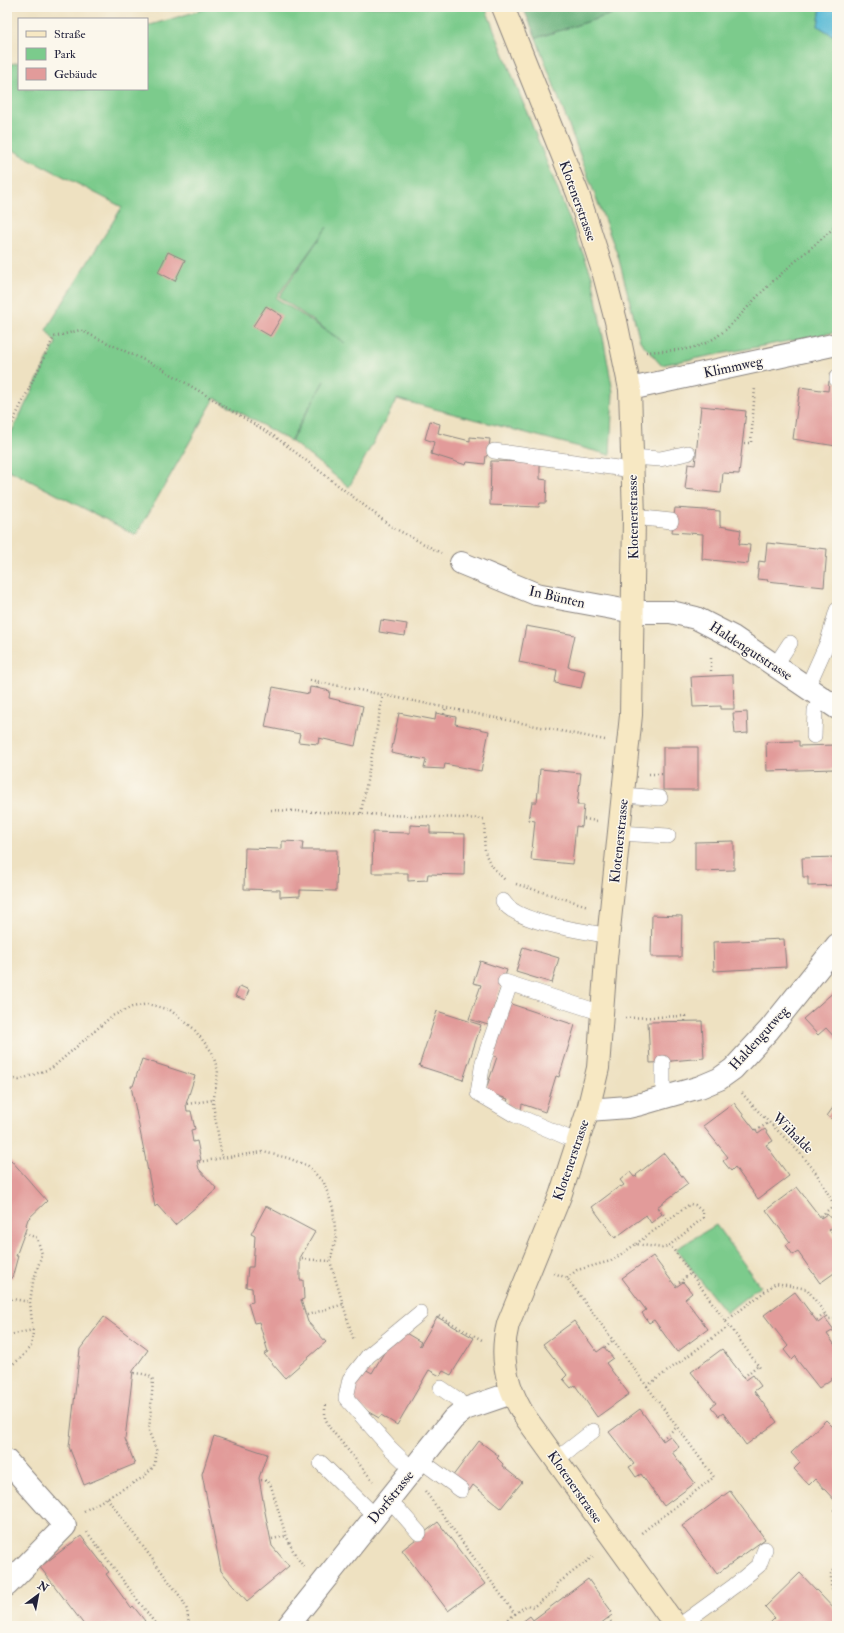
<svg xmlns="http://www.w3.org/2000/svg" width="844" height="1633" font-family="'IM FELL Double Pica',serif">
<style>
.green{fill:#7bcb8c;stroke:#4e7664;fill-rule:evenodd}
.forest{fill:#64af78;stroke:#43685a}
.water{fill:#57b9d5;stroke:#3c6e88}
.building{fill:#e29b9a}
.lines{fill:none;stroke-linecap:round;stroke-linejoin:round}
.lane-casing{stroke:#88827e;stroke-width:16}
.street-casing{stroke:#88827e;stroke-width:24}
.secondary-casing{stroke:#88827e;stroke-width:24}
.path{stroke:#88827e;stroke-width:2.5;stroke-dasharray:1 3;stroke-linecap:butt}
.lane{stroke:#fff;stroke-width:15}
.street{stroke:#fff;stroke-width:22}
.secondary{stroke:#f7e8c3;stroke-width:22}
.labels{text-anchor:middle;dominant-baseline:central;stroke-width:3;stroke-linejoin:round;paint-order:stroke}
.street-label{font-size:14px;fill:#22223b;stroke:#fbf7ec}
</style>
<rect width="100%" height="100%" fill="#fbf7ec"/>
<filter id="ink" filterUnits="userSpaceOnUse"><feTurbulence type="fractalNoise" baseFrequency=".025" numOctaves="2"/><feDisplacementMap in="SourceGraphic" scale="8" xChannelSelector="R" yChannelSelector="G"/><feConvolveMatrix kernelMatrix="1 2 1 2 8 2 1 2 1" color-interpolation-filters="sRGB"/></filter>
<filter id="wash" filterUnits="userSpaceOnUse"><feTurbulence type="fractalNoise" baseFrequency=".012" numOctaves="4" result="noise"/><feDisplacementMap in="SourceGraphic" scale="16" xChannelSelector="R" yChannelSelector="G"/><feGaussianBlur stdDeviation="0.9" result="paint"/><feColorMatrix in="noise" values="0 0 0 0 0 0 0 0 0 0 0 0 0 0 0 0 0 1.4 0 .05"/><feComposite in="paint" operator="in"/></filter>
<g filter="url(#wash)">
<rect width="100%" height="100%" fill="#eee1c1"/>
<!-- green -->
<path class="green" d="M212,7H485L592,276L613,392L610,455L397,399L349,487L291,441L324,381L290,441L215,398L136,535L7,469V441L56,343L46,330L122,207L7,147V65L19,62V89H147V26ZM327,227L279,297L345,343L276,298Z
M620,7H821L818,26L837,38V332L661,365L640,341L618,256L536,38L612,14Z
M716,1225L760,1286L726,1313L676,1249Z"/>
<!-- forest -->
<path class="forest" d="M523,7H620L612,14L536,38Z"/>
<!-- water -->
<path class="water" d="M821,7H837V38L818,26Z"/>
<g id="blocks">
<!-- building -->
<path class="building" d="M168,252L185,260L175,281L158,272Z
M266,306L282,316L270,336L253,326Z
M829,381L837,382L836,446L793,439L800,387L828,391Z
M701,406L746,411L739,474L723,473L721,493L685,489L688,464L695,465Z
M430,421L440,424L438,433L470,441V437L490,439L488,455L486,456L485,464L467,462L466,465L431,454L434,442L425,439Z
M491,461L540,462V479L547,480L546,503H540L539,507L490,505Z
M675,508L720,511V526L741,530L739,544L750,545L748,564L702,559L703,534L672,532Z
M767,543L827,549L824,587L767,581L768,580L757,579L759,561L765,562Z
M381,620L407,624L405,636L379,632Z
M526,626L575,635L568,667L585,671L581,688L555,683L557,670L519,662Z
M733,675L734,709H721V706L693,707L691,677Z
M273,687L309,694L310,687L317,688L330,691L329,698L363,706L355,746L319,738L318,744L298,742L300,734L265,727Z
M747,712L748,733L735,734L733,713Z
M399,713L435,720L436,713L456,717L455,724L489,731L481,771L445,764L444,769L424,768L426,760L391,753Z
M799,741V746L836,745L837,785H835V769L767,771L766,742Z
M663,747H698V790H663Z
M540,769L581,773L577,805H584L582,827L576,826L572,864L531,860L535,821L529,820L532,802H537Z
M410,825L430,826V833L465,834L464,875L428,874L427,880L408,881V873H372L373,832L410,833Z
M282,841L303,842L302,850H337L336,891L300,890V896L280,897V890L244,889L245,848L282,849Z
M734,841V870L695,871V842Z
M837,857V885L808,886V877H803L802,858Z
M652,915L682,916L681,957H651Z
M784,939L786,967L714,971L713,942Z
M523,947L559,958L552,983L516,972Z
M480,961L507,970L488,1025L469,1019L481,985L473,983Z
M240,986L249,990L245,1000L235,996Z
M837,989V1040L826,1028L818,1035L803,1019Z
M508,1003L575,1025L559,1077L556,1076L545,1112L522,1104L521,1110L506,1105L508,1099L485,1092L497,1057L491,1055Z
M437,1011L481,1025L463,1080L419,1066Z
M702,1021L704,1058L671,1061V1062L650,1063L648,1022Z
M142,1059L195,1076L186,1104L187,1111H191L195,1129L191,1130L193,1142L197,1141L201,1160L197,1161L199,1169L217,1189L175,1225L157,1205L155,1207L143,1146L131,1086H133Z
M837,1102V1126L835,1125L837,1122L827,1116Z
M734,1103L758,1134L765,1129L773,1141L766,1145L789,1176L758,1199L735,1167L731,1171L723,1161L728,1157L703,1126Z
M664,1153L688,1184L657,1207L662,1214L651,1223L646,1215L615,1238L592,1207L620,1186L621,1187L624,1185L620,1180L630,1172L634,1177L637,1176L636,1175Z
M11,1160L47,1201L28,1219L26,1225L27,1226L16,1256H18L12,1278L9,1277L8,1286L7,1163Z
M797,1187L821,1218L827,1214L836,1225L829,1230L837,1240V1271L820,1283L798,1252L793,1255L786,1245L790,1242L766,1210Z
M266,1206L315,1232L300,1258V1280H303L304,1299L301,1300L308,1322L326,1342L285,1378L264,1354L268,1352L259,1322L254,1323L248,1303L253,1302L252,1288L246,1287L248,1267H253L255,1236L251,1234Z
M653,1256L676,1287L683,1282L692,1293L685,1299L708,1329L677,1352L654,1320L649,1323L642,1313L646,1310L622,1278Z
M795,1292L818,1323L825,1318L834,1330L827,1334L837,1348V1375L819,1388L797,1360L796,1356L792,1360L784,1350L788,1346L764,1315Z
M104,1317L148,1350L133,1371L125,1439L135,1464L84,1485L69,1447L80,1349Z
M437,1317L474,1338L451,1375L443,1371L440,1376L429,1370L397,1425L381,1415L379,1418L355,1404L352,1397V1387L363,1368L372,1373L389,1344L404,1332L421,1342L419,1345L420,1346Z
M574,1321L597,1352L604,1347L613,1358L606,1363L629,1394L597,1417L575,1385L571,1388L563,1379L567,1375L543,1344Z
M7,1329L10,1338L7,1339Z
M722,1349L746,1380L753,1375L761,1386L754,1391L777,1422L746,1445L723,1413L719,1416L711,1407L716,1403L691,1372Z
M640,1409L663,1441L670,1436L679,1447L672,1452L695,1483L664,1506L641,1474L636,1477L629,1467L634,1464L609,1432Z
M826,1420L837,1431V1503L815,1479L809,1485L794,1469L800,1463L791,1453Z
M214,1436L267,1454L259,1478L265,1512L272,1546L289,1566L247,1601L221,1571L202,1474Z
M479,1441L499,1456L497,1458L503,1464L502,1466L522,1482L501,1508L473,1485L469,1491L452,1477Z
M730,1491L765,1539L717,1574L682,1526Z
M837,1506V1514L833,1510Z
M438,1522L485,1584L448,1611L402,1550Z
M81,1536L109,1572L106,1574L131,1608L133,1606L145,1621L138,1626H111L110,1624L106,1626H85L40,1567Z
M800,1573L837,1612V1626L768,1625L775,1618L765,1607Z
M588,1579L612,1612L610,1613L612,1615L600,1624L602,1626H517L530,1616L533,1620Z"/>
</g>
</g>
<g filter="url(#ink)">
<use href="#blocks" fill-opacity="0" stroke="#88827e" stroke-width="1"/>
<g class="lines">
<!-- lane casing -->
<g class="lane-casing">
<path id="lane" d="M837,380V377
M494,451L632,470
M631,457L660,459L688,453
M634,517L671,521
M775,666L790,643
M807,688L828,641L837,610
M814,736L815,710L822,698
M624,795L660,798
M620,833L668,836
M503,901C517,924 583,930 609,936
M505,982L602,1013
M510,984L483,1062L478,1093L515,1115L578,1142
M663,1063V1089L665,1097
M441,1388L457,1399L465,1409
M420,1460L461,1490
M556,1460L593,1431
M321,1463L375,1516
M413,1470L390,1448L346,1398L350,1379L368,1356L420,1313
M388,1500L398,1509L419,1533
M679,1626L734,1586L759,1565L765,1549"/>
</g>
<!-- street casing -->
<g class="street-casing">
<path id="street" d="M630,389L837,344
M461,563L536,594L634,612H671L696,618L733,637L837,708
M588,1110L628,1107L641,1104L700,1087L719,1079L733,1069L769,1030L837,945
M7,1461L65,1526L7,1585
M288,1626L453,1419L465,1409L512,1393"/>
</g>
<!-- secondary casing -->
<g class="secondary-casing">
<path id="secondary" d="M503,7L578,194L603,271L616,321L630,389L634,517L631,715L606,959L598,1068L588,1110L560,1196L508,1324C499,1358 507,1389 526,1418L676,1626"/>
</g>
<!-- path -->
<path class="path" d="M646,352C667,350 686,352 706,343C729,332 746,307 764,290C787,267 813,247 837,225
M7,434L54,337L80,330L161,368L277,438L392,527L441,553
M744,443H751L755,387
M711,654V673
M310,680L605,740
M317,688L318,682
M444,714L446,707
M649,774H662
M271,810L485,819C484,852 481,857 506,881
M361,813L383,695
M584,819L597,821
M516,884L588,906
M625,1018L685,1016V1021
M7,1077L19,1080L52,1068L112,1016L132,1007L148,1004L170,1010L193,1028L212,1052L218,1071L213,1104L222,1158L263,1152L288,1158L308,1166L324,1183L333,1208L336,1238L330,1261L354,1341
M742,1093C763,1119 789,1139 810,1165C821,1179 829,1195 837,1211
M187,1104L213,1100
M756,1131L768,1123
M199,1162L222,1158
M658,1208L668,1220
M821,1216L834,1205
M636,1244L690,1204L695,1205L703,1212V1218L670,1245
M302,1259L330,1261
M554,1273L567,1278L714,1477L640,1534
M567,1278L577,1270L611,1261L636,1244L662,1248L670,1245L760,1368
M676,1285L691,1273
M7,1298L30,1302
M307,1315L344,1304
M439,1316L482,1340
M817,1320L825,1314
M726,1321L776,1283L807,1289L829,1319L837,1318
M9,1335L33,1330
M605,1347L613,1340
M7,1368L20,1359L31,1346L33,1333L30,1302L33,1282L42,1254L37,1238L25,1233
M744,1377L758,1365
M647,1386L729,1326
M325,1405V1418L330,1428L373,1481
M662,1439L677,1427
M261,1480L268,1481L271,1486C280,1514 285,1544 304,1567
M425,1491L515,1614L500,1626
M107,1498L182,1599L187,1610L189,1626
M84,1511L144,1477L154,1466L157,1452L149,1432L153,1380C149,1373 140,1374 133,1373
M87,1532L157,1626
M272,1539L286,1536
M837,1568L831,1573V1588L837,1596
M515,1614L527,1605L533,1607L556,1590L557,1584L595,1555
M608,1618L614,1626"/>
<!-- lane -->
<use href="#lane" class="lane"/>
<!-- street -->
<use href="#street" class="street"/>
<!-- secondary -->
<use href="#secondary" class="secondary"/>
</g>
</g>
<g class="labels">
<!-- street labels -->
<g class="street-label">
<text transform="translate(578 201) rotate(70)">Klotenerstrasse</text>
<text transform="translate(733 367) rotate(-12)">Klimmweg</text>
<text transform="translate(633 517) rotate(-91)">Klotenerstrasse</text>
<text transform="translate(557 597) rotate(13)">In Bünten</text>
<text transform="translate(751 651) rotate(33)">Haldengutstrasse</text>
<text transform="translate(619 841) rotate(-84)">Klotenerstrasse</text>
<text transform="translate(759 1038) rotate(-48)">Haldengutweg</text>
<text transform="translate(793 1133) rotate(45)">Wiihalde</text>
<text transform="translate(571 1160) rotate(-71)">Klotenerstrasse</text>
<text transform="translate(575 1487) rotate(55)">Klotenerstrasse</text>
<text transform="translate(391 1497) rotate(-51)">Dorfstrasse</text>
</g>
</g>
<!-- margin -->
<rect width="844" height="1633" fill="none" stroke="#fbf7ec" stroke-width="24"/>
<!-- legend -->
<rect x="18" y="18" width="130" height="72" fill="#fbf7ec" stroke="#a4a2a5"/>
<rect x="26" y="31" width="20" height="6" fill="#f7e8c3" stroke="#a4a2a5"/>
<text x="54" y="38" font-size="12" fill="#22223b">Straße</text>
<rect x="26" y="48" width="20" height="12" fill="#7bcb8c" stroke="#a4a2a5"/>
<text x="54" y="58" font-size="12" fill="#22223b">Park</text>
<rect x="26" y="68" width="20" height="12" fill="#e29b9a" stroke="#a4a2a5"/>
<text x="54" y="78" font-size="12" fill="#22223b">Gebäude</text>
<!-- north arrow -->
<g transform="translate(38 1595) rotate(32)" stroke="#fbf7ec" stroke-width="3" paint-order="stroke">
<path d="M0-3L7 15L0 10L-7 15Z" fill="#22223b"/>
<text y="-6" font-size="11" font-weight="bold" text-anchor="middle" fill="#22223b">N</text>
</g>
</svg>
